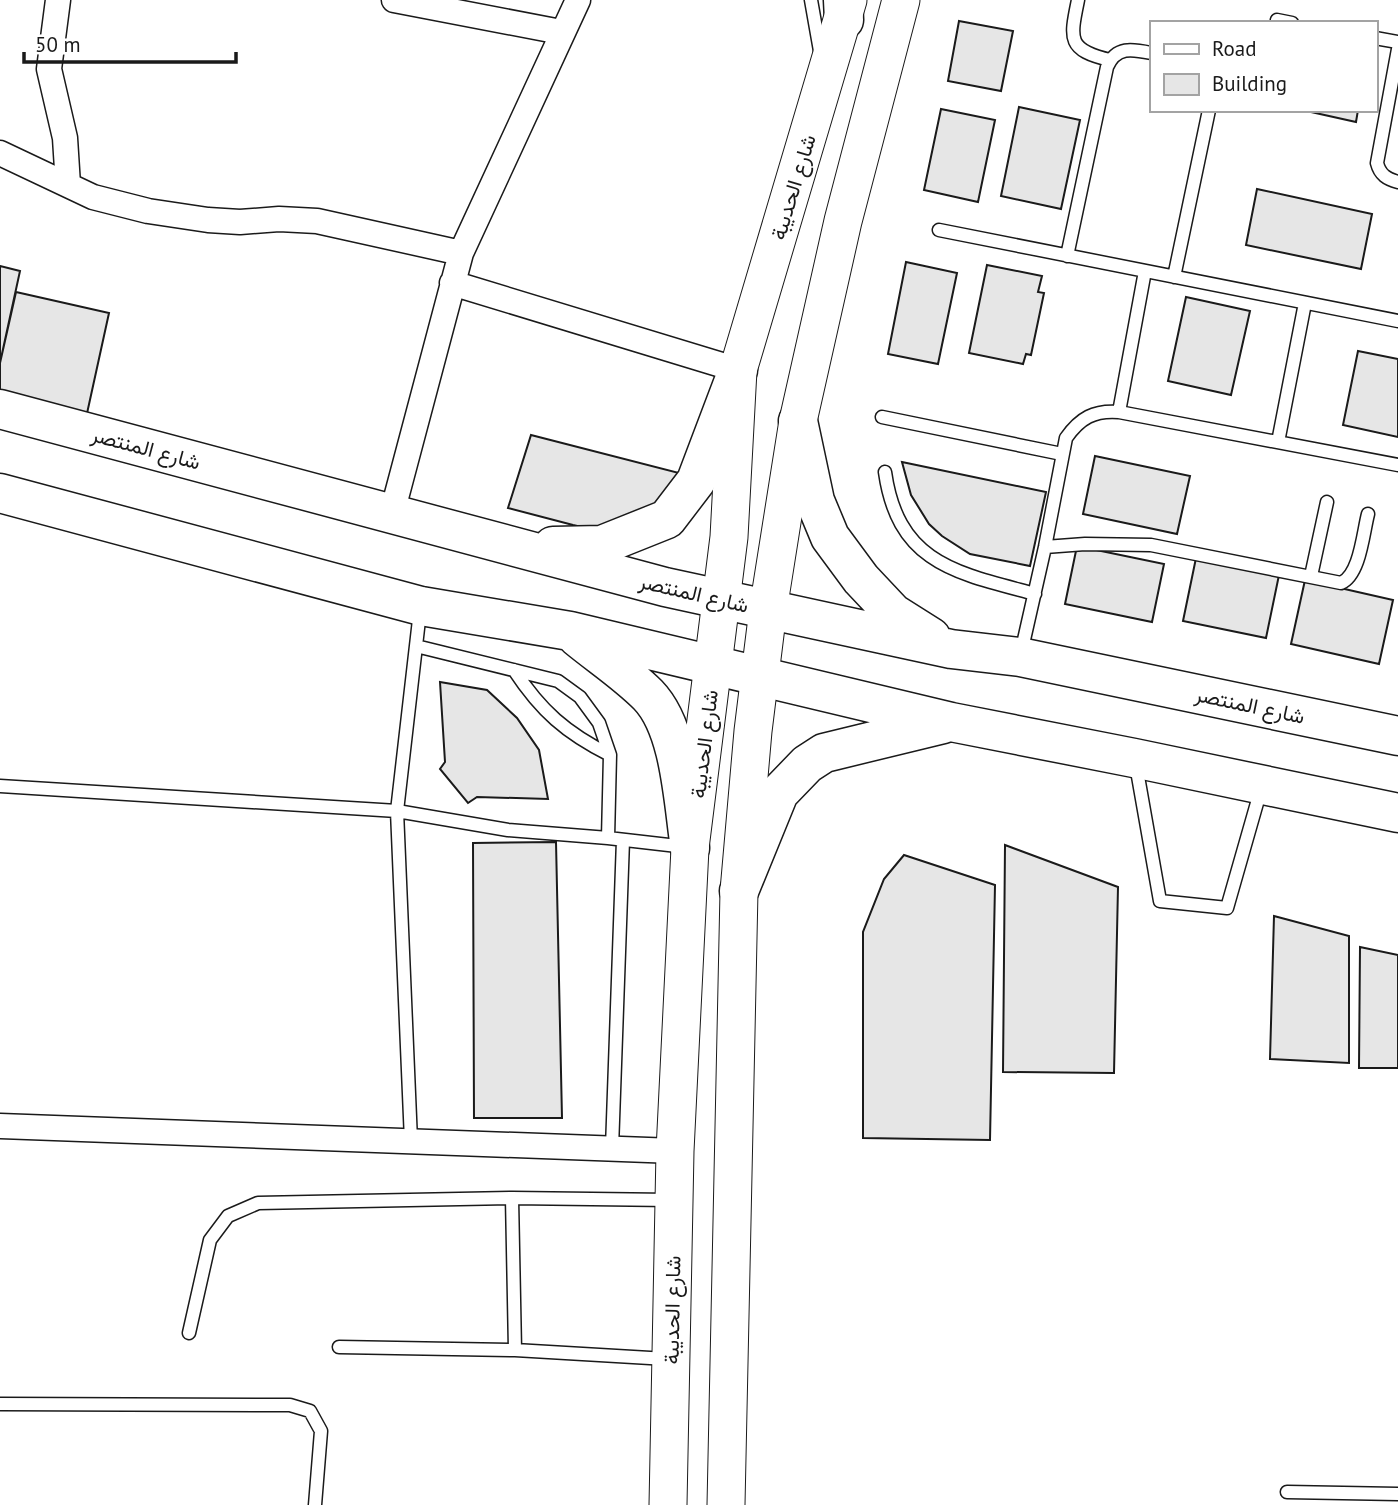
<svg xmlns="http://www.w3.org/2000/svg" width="1398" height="1505" font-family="'PT Sans',Vazirmatn,sans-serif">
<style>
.building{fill:#e6e6e6;stroke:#1a1a1a;stroke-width:2}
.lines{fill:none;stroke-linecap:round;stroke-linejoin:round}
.service-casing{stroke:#1a1a1a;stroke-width:15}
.minor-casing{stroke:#1a1a1a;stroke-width:27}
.secondary-casing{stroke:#1a1a1a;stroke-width:39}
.primary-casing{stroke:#1a1a1a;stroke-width:41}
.trunk-casing{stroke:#1a1a1a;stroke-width:41}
.service{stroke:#fff;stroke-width:12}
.minor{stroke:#fff;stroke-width:24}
.secondary{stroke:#fff;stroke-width:37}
.primary{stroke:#fff;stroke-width:38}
.trunk{stroke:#fff;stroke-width:38}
.labels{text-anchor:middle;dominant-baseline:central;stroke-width:5;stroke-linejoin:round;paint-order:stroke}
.street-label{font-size:21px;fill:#1a1a1a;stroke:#fff}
</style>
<rect width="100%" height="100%" fill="#fff"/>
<!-- building -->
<path class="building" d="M959,21L1013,31L1001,91L948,81Z
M1019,107L1080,120L1061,209L1001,196Z
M941,109L995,120L978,202L924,190Z
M1302,110H1358L1356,122Z
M1257,189L1372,214L1361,269L1246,245Z
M906,262L957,273L938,364L888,354Z
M987,265L1042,276L1038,292L1044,293L1031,355L1026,354L1023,364L969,353Z
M0,266L20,271L0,363Z
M16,292L109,313L86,418L0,400V363Z
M1186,297L1250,311L1231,395L1168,381Z
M1358,351L1398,359V437L1343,425Z
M531,435L683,474L659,506L608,533L573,525L508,508Z
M1095,456L1190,476L1177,534L1083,514Z
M902,462L1046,492L1030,566L970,554L942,536L929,524L911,495Z
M1077,546L1164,564L1152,622L1065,604Z
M1196,558L1279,575L1266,638L1183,621Z
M1305,580L1393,600L1379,664L1291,644Z
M440,682L487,690L517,718L539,750L548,799L477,797L468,803L440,769L445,762Z
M556,842L562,1118H474L473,843Z
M1005,845L1118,887L1114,1073L1003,1072Z
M904,855L995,885L990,1140L863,1138V932L884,879Z
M1274,916L1349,936V1063L1270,1059Z
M1360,947L1398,955V1068H1359Z"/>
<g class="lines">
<!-- service casing -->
<g class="service-casing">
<path id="service" d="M811,0L820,51
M1078,0C1070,39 1067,50 1110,60
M1277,20L1292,23
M1375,38L1398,42
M1398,49L1377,163C1380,175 1387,179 1398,182
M939,230L1398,321
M1067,256L1107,67C1116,46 1132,49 1151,53
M1174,277L1209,110
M1119,412L1145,271
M882,417L1062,454
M1278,442L1305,303
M885,472C898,564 957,573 1035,594
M1045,547L1085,544L1151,545L1341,583C1360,575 1363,533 1368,514
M1311,576L1327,502
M416,646L558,681L580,697L599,723L610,755L608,838
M1021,653L1045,547L1066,438C1080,418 1094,410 1119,412L1398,465
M514,670C541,711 566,733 610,755
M1136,765L1160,901L1227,908L1261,789
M0,786L397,811L508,830L608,838L686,847
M411,1141L397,811L420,611
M612,1148L623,840
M512,1198L515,1350
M189,1333L210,1240L228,1216L258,1203L512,1198L671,1200
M339,1347L515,1350L667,1359
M0,1404L290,1405L310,1411L321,1431L315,1505
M1287,1492L1398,1494"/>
</g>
<!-- minor casing -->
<g class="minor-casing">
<path id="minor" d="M58,0L49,69L65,138L68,185
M394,0L561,32
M0,153L93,197L148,211L208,220L240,222L279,219L317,221L461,253
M452,283L738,370
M392,513L461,253L578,0
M0,1126L675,1151"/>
</g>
<!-- secondary casing -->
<g class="secondary-casing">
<path id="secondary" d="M668,1505L675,1151L690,848L729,537L738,370L848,0
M726,1505L739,891L753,731L768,610L798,421L843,221L901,0"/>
</g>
<!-- primary casing -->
<g class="primary-casing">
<path id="primary" d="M0,409L665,587L951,649L1020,657L1398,736
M798,421L815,501L830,537L861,579L893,613L931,637
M0,493L421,606L570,631L951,722L1134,758L1398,813
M553,546L602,545L667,519L696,481L738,370
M577,637C600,656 626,673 648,695C681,729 683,803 690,848
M739,891L779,793L807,764L824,753L943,724"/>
</g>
<!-- trunk casing -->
<g class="trunk-casing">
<path id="trunk" d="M843,0L844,20"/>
</g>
<!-- service -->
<use href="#service" class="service"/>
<!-- minor -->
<use href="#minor" class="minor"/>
<!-- secondary -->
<use href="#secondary" class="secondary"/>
<!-- primary -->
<use href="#primary" class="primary"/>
<!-- trunk -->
<use href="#trunk" class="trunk"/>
</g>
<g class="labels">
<!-- street labels -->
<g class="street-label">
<text transform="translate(793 187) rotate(-73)">شارع الحديبة</text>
<text transform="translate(146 448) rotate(15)">شارع المنتصر</text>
<text transform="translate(694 593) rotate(13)">شارع المنتصر</text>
<text transform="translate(1250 705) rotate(12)">شارع المنتصر</text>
<text transform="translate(704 744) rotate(-83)">شارع الحديبة</text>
<text transform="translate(672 1310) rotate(-89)">شارع الحديبة</text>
</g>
</g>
<!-- legend -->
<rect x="1150" y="21" width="228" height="91" fill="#ffffff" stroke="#a3a3a3" stroke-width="2"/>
<rect x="1164" y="44" width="35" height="10" fill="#ffffff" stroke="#a3a3a3" stroke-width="2"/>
<text x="1212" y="56" font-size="21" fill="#1a1a1a">Road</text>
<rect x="1164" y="74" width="35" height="21" fill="#e6e6e6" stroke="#a3a3a3" stroke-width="2"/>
<text x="1212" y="91" font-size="21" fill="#1a1a1a">Building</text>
<!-- scale -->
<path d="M24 52v10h212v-10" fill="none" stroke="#1a1a1a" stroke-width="3.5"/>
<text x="35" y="52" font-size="21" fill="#1a1a1a" stroke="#ffffff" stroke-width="5" paint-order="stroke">50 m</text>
</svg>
